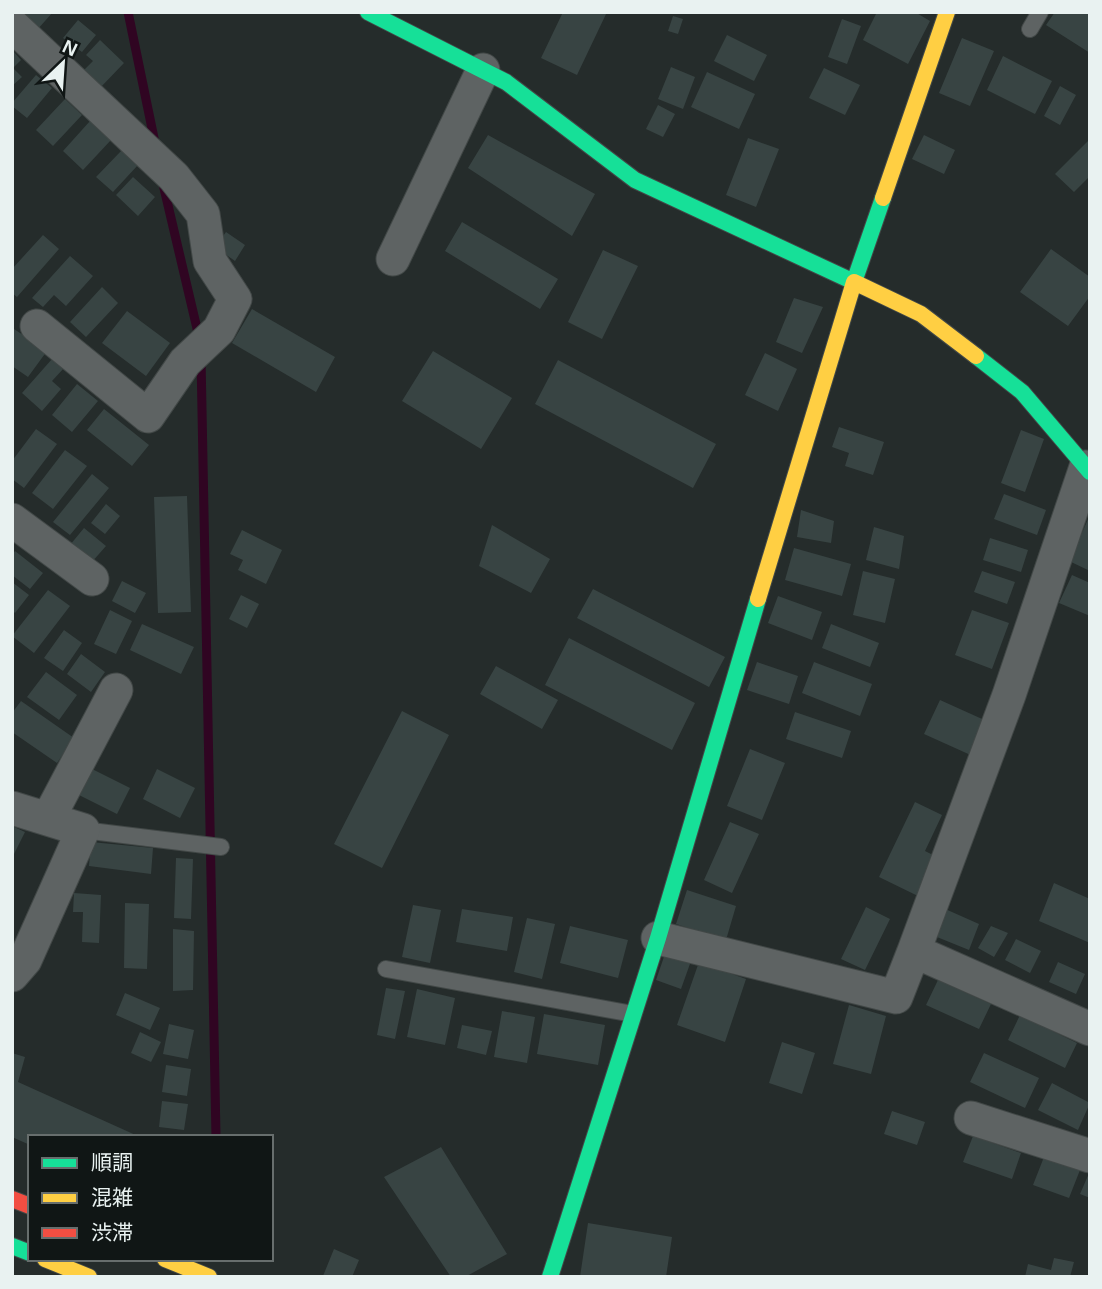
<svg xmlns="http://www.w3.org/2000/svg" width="1102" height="1289" font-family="Helvetica,'Noto Sans JP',sans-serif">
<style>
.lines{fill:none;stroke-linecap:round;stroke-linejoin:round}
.stream{stroke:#300522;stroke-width:9}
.building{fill:#384443}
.lane-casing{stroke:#424847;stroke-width:18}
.street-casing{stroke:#424847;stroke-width:35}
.fast-casing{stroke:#424847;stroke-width:18}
.slow-casing{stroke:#424847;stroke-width:18}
.jam-casing{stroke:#424847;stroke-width:18}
.lane{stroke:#5e6363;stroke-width:16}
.street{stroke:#5e6363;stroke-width:33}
.fast{stroke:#16e098;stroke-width:16}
.slow{stroke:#ffcf43;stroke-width:16}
.jam{stroke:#f24e42;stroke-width:16}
</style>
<rect width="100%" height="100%" fill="#252c2b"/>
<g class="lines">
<!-- stream -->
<path class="stream" d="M128,12L155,143
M163,184L199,337
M201,358C208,618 209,877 216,1137"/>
</g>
<!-- building -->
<path class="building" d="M18,12H53L37,30Z
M563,12H607L577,75L541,58Z
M877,12H915L930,21L908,64L863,40Z
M1055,12H1090V53L1046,25Z
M673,16L683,19L678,34L668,31Z
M842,19L861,26L847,64L828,57Z
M78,20L96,35L82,52L63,38Z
M727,35L767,55L754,81L714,61Z
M962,38L994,51L970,106L939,93Z
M100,40L124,63L99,89L81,73L93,61L86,55Z
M14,52L21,60L13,68L22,77L12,86V54Z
M1003,56L1052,81L1035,114L987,90Z
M671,67L695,77L683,109L658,99Z
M824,68L860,85L845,115L809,98Z
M707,72L755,94L739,129L691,107Z
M36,75L52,88L27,118L12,106V103Z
M1060,86L1076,95L1060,125L1044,116Z
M65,99L82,115L53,146L36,130Z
M658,105L675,114L663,137L646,129Z
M90,121L111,140L83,170L63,151Z
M488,135L595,194L572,236L468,168Z
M924,135L955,150L944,174L912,159Z
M748,138L779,149L756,207L726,195Z
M1090,139V176L1074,192L1055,174Z
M122,150L138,165L113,192L96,177Z
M133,177L155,197L138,216L116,195Z
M462,222L558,279L540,309L445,251Z
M226,232L245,245L235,261L215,247Z
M43,235L59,249L17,297L12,293V269Z
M1051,249L1090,277V296L1068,326L1020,292Z
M603,250L638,266L602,339L568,322Z
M70,256L93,276L66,306L54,295L43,307L32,298Z
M102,287L118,303L86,337L70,322Z
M794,298L823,307L802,353L776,342Z
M252,309L335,357L316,392L232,343Z
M127,311L170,343L146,376L102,343Z
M14,329L47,351L28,377L12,366Z
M433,351L512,398L481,449L402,401Z
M765,353L797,369L778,411L745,395Z
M52,359L64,368L52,381L61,389L42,411L22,393Z
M558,360L716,444L693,488L535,404Z
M77,384L98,401L72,432L52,415Z
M104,409L149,445L132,466L87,430Z
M839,427L884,442L873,475L845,466L849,453L832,447Z
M36,429L57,444L24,488L12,479V461Z
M1021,430L1044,439L1025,492L1001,483Z
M65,450L87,466L53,509L32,493Z
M92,474L109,488L70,535L53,522Z
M1004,494L1046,510L1037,535L994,519Z
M187,496L191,612L158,613L154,497Z
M106,504L120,516L105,534L91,523Z
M801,510L834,521L831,543L797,537Z
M1090,515V571L1069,561Z
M492,525L550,559L531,593L479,566Z
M874,527L904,536L899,569L866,560Z
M84,528L106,546L91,563L70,545Z
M242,530L282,550L266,584L238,570L243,560L230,554Z
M990,538L1028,550L1021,572L983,560Z
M794,548L851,564L842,596L785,580Z
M15,551L43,573L30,589L12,575V555Z
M863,571L895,579L885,623L853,615Z
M982,571L1015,582L1007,604L974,592Z
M1072,575L1090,583V616L1059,603Z
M122,581L146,593L135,613L112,601Z
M12,582L29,595L15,613L12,610Z
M593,589L725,657L709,687L577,618Z
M48,590L70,606L34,653L12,636Z
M241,595L259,604L247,628L229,619Z
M778,596L822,612L812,640L768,623Z
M110,610L132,621L116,654L94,644Z
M972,610L1009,623L992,669L955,655Z
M142,624L194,647L181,674L130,650Z
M831,624L879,643L870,667L822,648Z
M64,630L82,643L63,671L44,658Z
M569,638L695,703L672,750L545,685Z
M81,654L105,672L91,692L67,674Z
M757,662L798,676L789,704L747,690Z
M814,662L872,684L860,716L802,693Z
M496,666L558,700L542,729L480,694Z
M46,672L77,695L59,720L27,697Z
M940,700L991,723L975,757L924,734Z
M21,701L74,738L57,763L12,732V713Z
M402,711L449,735L382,868L334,844Z
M795,712L851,731L842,758L786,739Z
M750,749L785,763L762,820L727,806Z
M86,766L130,788L117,814L73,792Z
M157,769L195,788L180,818L143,799Z
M915,802L942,815L925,851L939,858L920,897L879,877Z
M730,822L759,834L732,893L704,880Z
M12,826L25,832L12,858Z
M91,842L153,848L151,874L89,866Z
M176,858L193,859L191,919L174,918Z
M1054,883L1090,899V943L1039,921Z
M687,890L736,906L726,940L676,924Z
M74,893L101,895L99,943L82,942L83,912H73Z
M125,903L149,904L147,969L124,968Z
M413,905L441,910L430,963L402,957Z
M866,907L890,919L865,970L841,959Z
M943,908L979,924L969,950L932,935Z
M462,909L513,917L507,951L456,942Z
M527,918L555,924L542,979L514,972Z
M570,926L628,940L618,978L560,963Z
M991,926L1008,933L994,957L978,948Z
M173,929L194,931L193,990L173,991Z
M1016,939L1041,951L1030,973L1005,960Z
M666,951L691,961L681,989L656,980Z
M699,962L746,979L725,1042L677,1025Z
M1058,962L1085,974L1076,994L1049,982Z
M938,980L991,1004L979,1029L926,1005Z
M386,988L405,991L395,1039L377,1035Z
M417,989L455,998L445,1045L407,1037Z
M125,993L160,1008L150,1030L116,1015Z
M849,1005L886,1016L871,1074L833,1064Z
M502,1011L535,1017L527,1063L494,1057Z
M544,1014L605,1025L598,1065L537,1054Z
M1020,1015L1077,1043L1065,1068L1008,1040Z
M169,1024L194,1030L188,1059L163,1054Z
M462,1025L492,1031L486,1055L457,1048Z
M140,1032L161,1042L151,1062L131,1053Z
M782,1042L815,1053L802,1094L769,1083Z
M12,1053L25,1057L18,1082L140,1137H30V1145L12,1137Z
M984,1053L1039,1078L1025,1108L970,1082Z
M166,1065L191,1069L187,1096L162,1092Z
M1052,1083L1090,1103L1078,1130L1038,1110Z
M162,1101L188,1104L184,1130L159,1127Z
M892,1111L925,1122L917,1145L884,1134Z
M973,1136L1021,1153L1012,1179L963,1162Z
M441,1147L507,1254L465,1277H451L384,1177Z
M1044,1157L1080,1170L1069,1198L1033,1185Z
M1090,1171V1198L1080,1194Z
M588,1223L672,1237L666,1277H580Z
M334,1249L359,1260L352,1277L323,1276Z
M1054,1258L1074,1262L1070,1277H1025L1028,1264L1051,1270Z"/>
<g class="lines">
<!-- lane casing -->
<g class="lane-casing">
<path id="lane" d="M1030,29L1040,12
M83,830L221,847
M386,969L633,1014"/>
</g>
<!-- street casing -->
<g class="street-casing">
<path id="street" d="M12,25L174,177L203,214L210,261L235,299L219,330L185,362L148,416L37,326
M393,259L483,70
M1086,467L1009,695L914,951L1090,1029
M12,520L92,579
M12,808L83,830L25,960L12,975
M48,819L116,690
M658,938L896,997L914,951
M971,1118L1090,1156"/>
</g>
<!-- fast casing -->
<g class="fast-casing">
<path id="fast" d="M368,12L506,82L635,180L854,282L883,198
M976,356L1022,392L1090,472
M12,1246L30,1253
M550,1277L658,938L758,599"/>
</g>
<!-- slow casing -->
<g class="slow-casing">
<path id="slow" d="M883,198L947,12
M758,599L854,282L921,314L976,356
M45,1259L89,1277
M165,1259L209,1277"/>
</g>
<!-- jam casing -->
<g class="jam-casing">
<path id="jam" d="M12,1199L30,1206"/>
</g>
<!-- lane -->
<use href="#lane" class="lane"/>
<!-- street -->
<use href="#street" class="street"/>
<!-- fast -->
<use href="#fast" class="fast"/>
<!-- slow -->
<use href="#slow" class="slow"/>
<!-- jam -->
<use href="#jam" class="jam"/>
</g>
<!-- border -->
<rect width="1102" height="1289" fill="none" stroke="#e9f2f1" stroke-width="28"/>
<!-- legend -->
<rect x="28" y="1135" width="245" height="126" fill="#101615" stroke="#676e6d" stroke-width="2"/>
<rect x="42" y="1158" width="35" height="10" fill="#16e098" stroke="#676e6d" stroke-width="2"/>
<text x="91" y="1170" font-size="21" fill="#e9f2f1">順調</text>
<rect x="42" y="1193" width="35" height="10" fill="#ffcf43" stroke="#676e6d" stroke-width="2"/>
<text x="91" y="1205" font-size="21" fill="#e9f2f1">混雑</text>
<rect x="42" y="1228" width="35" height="10" fill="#f24e42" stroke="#676e6d" stroke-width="2"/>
<text x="91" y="1240" font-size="21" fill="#e9f2f1">渋滞</text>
<!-- north arrow -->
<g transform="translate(63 63) rotate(25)" stroke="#101615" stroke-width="5" paint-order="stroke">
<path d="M0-5L12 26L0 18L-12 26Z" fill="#e9f2f1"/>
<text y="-10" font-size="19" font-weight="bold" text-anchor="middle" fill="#e9f2f1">N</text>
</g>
</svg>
